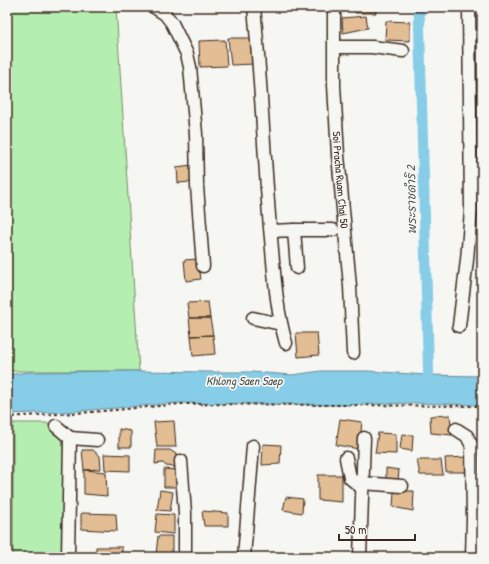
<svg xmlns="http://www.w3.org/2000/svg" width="489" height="564" font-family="'Patrick Hand','Playpen Sans Thai',sans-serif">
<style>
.green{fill:#b5eeb1;stroke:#788c68}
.water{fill:#87cde8;stroke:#698c97}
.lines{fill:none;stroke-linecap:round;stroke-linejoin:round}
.canal{stroke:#87cde8;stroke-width:11}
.building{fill:#e3bd94;stroke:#3b2a1e}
.minor-casing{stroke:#3b2a1e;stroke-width:15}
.path{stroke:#3b2a1e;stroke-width:2;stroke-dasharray:3 3;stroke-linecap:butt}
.minor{stroke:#f6f6f2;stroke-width:12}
.labels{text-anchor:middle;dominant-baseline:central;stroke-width:3.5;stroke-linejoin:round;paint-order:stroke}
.street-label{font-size:11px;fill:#3b2a1e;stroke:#f6f6f2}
.water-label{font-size:12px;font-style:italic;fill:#4e5350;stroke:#f6f6f2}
</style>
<rect width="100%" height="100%" fill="#f6f6f2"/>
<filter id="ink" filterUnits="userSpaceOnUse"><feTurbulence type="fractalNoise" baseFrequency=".025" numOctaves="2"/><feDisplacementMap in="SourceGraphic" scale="8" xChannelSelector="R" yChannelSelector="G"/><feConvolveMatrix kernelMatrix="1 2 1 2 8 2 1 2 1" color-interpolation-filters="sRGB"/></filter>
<g filter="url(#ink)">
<!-- green -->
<path class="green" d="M7,7H116L139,371H7Z
M13,423H47L66,440L64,557H13Z"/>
<!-- water -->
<path class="water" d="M138,371L209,372H252L292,375L321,371H368L426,375L482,376V405L414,403L341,405L178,403L65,412L7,414V375L29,372Z"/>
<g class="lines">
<!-- canal -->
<path class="canal" d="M419,7L429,390"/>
</g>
<!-- building -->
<path class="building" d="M355,7H376V13H355Z
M366,16L368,28L343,33L342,18Z
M386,21L410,22V41L385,40Z
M228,38H252L255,64L231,65Z
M225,40L227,66L200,67L199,41Z
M191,165L192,182L178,183L177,167Z
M198,259L201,279L186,281L184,260Z
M208,302L210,318H189L187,303Z
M189,318H210L213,335L191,336Z
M296,333H317L319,355L298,357Z
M213,335L215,354L193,356L191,336Z
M450,415L452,435L431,433L430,416Z
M340,419L362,422L359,449L336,445Z
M174,421L176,447H157L154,422Z
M119,429L131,431V447H119Z
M378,433L396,434V454L375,453Z
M402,434L413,435L412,451L400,449Z
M263,444L281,445L280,464L262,465Z
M82,450H93L100,456L101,469L84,470Z
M156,450H170L176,454V467L166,466L163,463L155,464Z
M104,454L130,455V471L105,470Z
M469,457V472H446L445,458Z
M417,460H441L443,475H420Z
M386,468L399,470L398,481H386Z
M164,469L177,470V487H164Z
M84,470L106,472L107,496L84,494Z
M318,475H342V502L318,500Z
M160,490L173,492L170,511L157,510Z
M394,491H414L413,511L393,507Z
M286,497L303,499L302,513L283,510Z
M202,511L228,513V526H204Z
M81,513L116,514L117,531L81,529Z
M157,514L174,515V534L155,532Z
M158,536H172V554H156Z
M96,547H122V557H96Z"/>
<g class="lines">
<!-- minor casing -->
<g class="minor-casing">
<g id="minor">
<path d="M154,7L165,14L172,23L187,54L190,67L196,134L197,186L203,266"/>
<path d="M254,7C261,81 264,155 270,228C274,267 275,305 286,343"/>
<path id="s1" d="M334,7V85L338,155L350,286L353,353"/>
<path d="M335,47H372L403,51"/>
<path d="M294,230H333"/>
<path d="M271,231L294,230L297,268"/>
<path d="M253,318L281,324"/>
<path d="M459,326L467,260L471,210L469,7"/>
<path d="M56,426L70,438L68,557"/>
<path d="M456,429L467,436L472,446L473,518L472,557"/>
<path d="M70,438L97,440"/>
<path d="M346,458L350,478L362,488"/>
<path d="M181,461L185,513V557"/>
<path d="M362,483L402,486"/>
<path d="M244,557L253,446"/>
<path d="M360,557L364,438"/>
</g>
</g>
<!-- path -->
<path class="path" d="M7,417L92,412L181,404L482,406"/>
<!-- minor -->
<use href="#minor" class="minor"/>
</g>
</g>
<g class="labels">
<!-- street labels -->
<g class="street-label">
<text stroke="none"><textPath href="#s1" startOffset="173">Soi Pracha Ruam Chai 50</textPath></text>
</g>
<!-- water labels -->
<g class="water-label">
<text transform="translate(411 200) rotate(-91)">พระราชดำริ 2</text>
<text x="244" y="380">Khlong Saen Saep</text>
</g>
</g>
<!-- margin -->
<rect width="489" height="564" fill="none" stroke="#f6f6f2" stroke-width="24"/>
<rect x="12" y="12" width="465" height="540" fill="none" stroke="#3b2a1e" stroke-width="1.5" filter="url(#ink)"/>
<!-- scale -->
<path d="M339 534v6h76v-6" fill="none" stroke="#3b2a1e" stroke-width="2"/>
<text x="345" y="534" font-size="12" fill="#3b2a1e" stroke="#f6f6f2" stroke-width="3" paint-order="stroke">50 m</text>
</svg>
